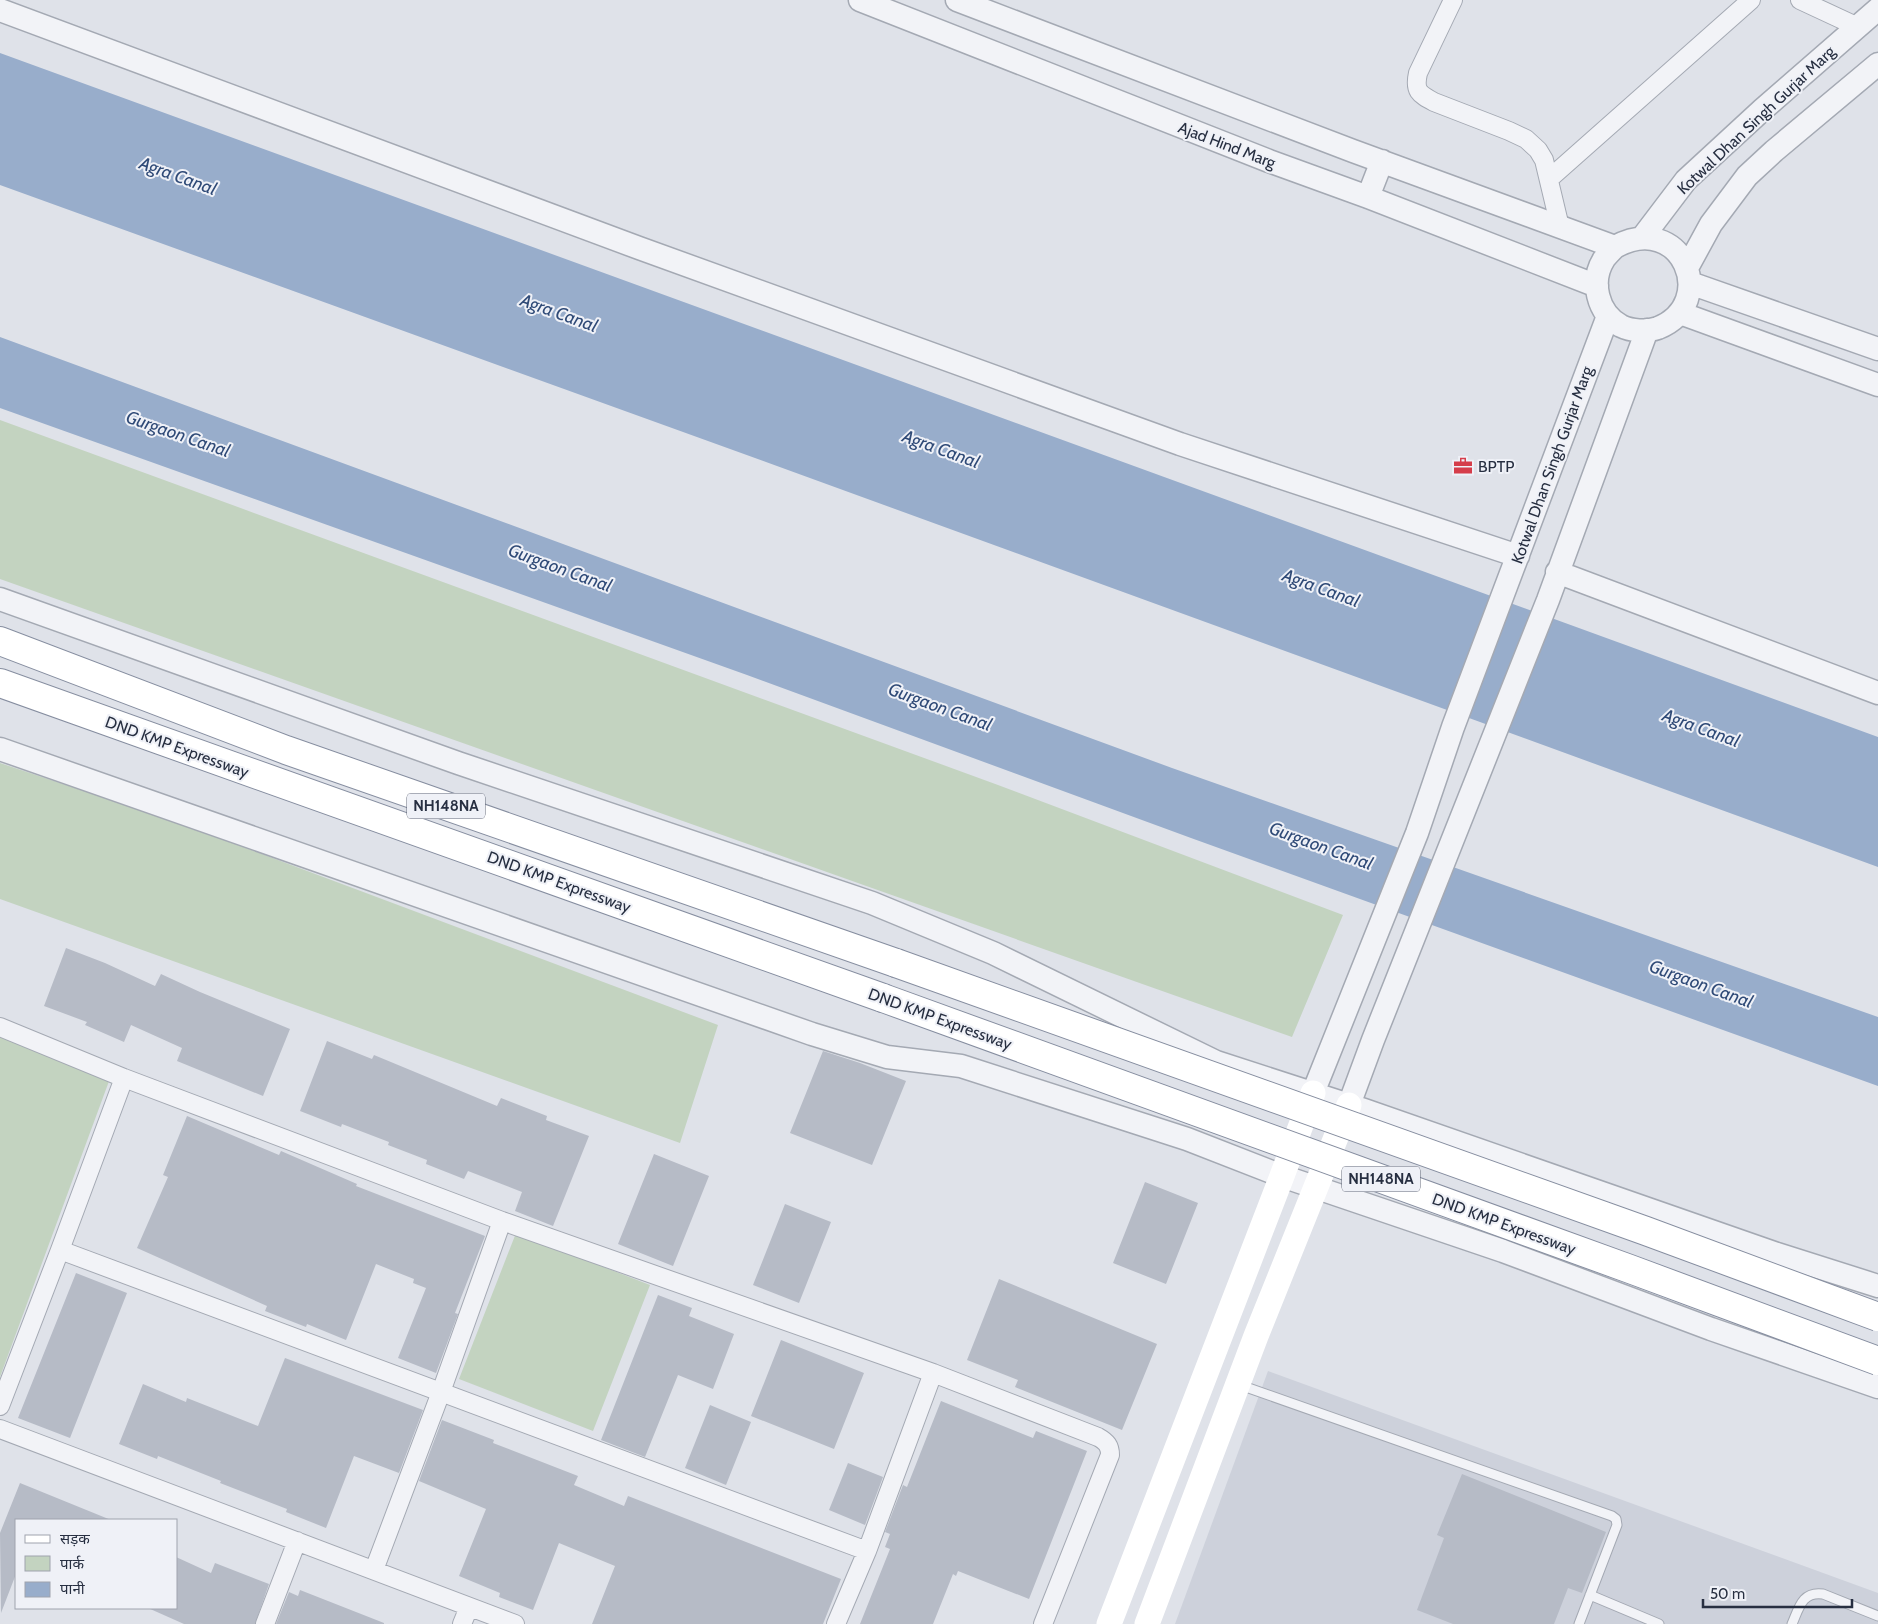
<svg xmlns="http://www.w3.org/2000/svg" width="1878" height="1624" font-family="Cabin,'Noto Sans Devanagari',sans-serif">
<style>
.built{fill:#cdd1db}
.green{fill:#c3d3c0}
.water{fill:#98adcb}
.building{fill:#b6bbc6}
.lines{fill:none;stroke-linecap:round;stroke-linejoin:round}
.service-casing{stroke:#a4a9b3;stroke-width:11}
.minor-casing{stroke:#a4a9b3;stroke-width:20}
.tertiary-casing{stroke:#a4a9b3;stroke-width:25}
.trunk-casing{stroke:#868ea0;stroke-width:30}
.service{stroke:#f2f3f7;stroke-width:9}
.minor{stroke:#f2f3f7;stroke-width:18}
.tertiary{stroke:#f2f3f7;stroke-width:22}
.secondary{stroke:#fff;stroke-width:25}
.trunk{stroke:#fff;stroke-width:28}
.trunk-bridge-casing{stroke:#868ea0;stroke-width:30;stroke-linecap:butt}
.trunk-bridge{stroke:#fff;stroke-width:28}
.labels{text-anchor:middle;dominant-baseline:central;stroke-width:4;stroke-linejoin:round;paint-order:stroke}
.shield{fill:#eff1f7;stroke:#636978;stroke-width:1}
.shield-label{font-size:15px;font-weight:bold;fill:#272f41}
.street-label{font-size:16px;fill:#272f41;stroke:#eff1f7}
.poi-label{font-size:16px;fill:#272f41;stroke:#eff1f7;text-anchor:start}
.water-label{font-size:18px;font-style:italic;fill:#2f4a77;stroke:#eff1f7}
</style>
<rect width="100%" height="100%" fill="#dfe2e9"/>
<!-- built -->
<path class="built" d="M1268,1371L1878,1593V1624H1175Z"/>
<!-- green -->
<path class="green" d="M0,420L998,785L1343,915L1292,1037L0,579Z
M0,763L171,820L718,1025L680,1143L0,899Z
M0,1032L112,1073L0,1377Z
M516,1233L650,1285L593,1431L459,1379Z"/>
<!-- water -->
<path class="water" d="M0,53L1878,737V867L766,462L0,185Z
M0,337L1172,768L1878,1017V1086L1191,838L747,675L0,408Z"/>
<!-- building -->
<path class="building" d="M66,948L105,963L155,986L161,974L200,992L290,1029L263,1096L177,1061L182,1048L131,1025L124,1042L85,1025L87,1022L44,1006Z
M327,1041L372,1059L374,1055L497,1106L501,1098L547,1116L546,1120L589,1136L553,1226L515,1211L522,1192L468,1171L464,1179L426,1164L427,1160L388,1145L389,1142L342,1124L341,1127L300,1111Z
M823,1051L860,1063L906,1081L872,1165L790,1133Z
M187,1116L279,1155L281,1151L357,1184L356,1186L485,1236L455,1313L458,1314L436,1373L398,1358L426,1288L413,1283L414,1279L376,1264L346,1340L307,1324L306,1327L265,1311L267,1306L137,1248L168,1177L163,1175Z
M654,1154L709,1176L673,1266L618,1244Z
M1145,1182L1198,1203L1166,1284L1113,1263Z
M785,1204L831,1222L799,1303L753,1285Z
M76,1273L127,1293L70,1438L18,1418Z
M999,1279L1157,1344L1122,1430L1015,1387L1018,1380L967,1360Z
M658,1295L692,1308L689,1316L734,1334L713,1389L678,1375L645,1457L601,1440Z
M781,1340L864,1373L834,1449L751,1416Z
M285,1358L423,1410L399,1473L354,1456L326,1528L286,1512L287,1509L220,1483L221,1481L158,1456L157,1459L119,1444L143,1384L186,1402L187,1398L258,1426Z
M941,1401L1033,1438L1036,1431L1087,1451L1029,1599L958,1571L956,1576L953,1574L933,1624H860L890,1549L885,1547L890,1534L885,1532L903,1485L907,1487Z
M710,1405L751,1422L726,1485L685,1468Z
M442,1420L494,1440L493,1443L578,1476L574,1485L624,1506L628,1496L841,1579L823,1624H592L615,1566L559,1543L533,1610L499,1597L500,1593L459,1576L486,1509L419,1481Z
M848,1463L883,1477L865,1525L829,1510Z
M1462,1474L1606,1532L1582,1593L1568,1588L1554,1624H1453L1417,1610L1444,1538L1437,1535Z
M20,1483L111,1520H16V1574L1,1613L0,1533Z
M176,1557L211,1573L215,1563L269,1584L255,1624H184L148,1608H176Z
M300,1590L384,1623V1624H276L289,1592L298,1596Z"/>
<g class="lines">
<!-- service casing -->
<g class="service-casing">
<path id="service" d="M1240,1385L1612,1516L1616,1519L1617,1525L1579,1624
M1590,1595L1659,1624
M1792,1624C1799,1608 1802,1591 1823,1594L1878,1616"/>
</g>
<!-- minor casing -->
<g class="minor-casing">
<path id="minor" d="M1453,0L1418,73C1414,91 1419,94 1434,102L1509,131L1526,139L1538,150L1544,160L1560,227
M1800,0L1858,27
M1549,179L1751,0
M0,1027L124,1078L502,1221L933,1373L1098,1437C1107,1442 1110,1446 1110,1455L1043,1624
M60,1250L867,1551
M0,1406L60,1250L124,1078
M0,1429L515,1624
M374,1570L441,1392L502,1221
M265,1624L297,1541
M462,1624L469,1607
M836,1624L867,1551L933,1373"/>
</g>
<!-- tertiary casing -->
<g class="tertiary-casing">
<path id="tertiary" d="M860,0L1269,161L1368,197L1597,286
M957,0L1353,151L1615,247C1682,210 1720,303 1658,328C1647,332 1631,331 1621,326C1597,313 1590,281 1604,259C1607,255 1611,251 1615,247
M0,10L639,248L1180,444L1518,556
M1368,197L1382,161
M1642,238L1686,180L1762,110L1878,9
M1687,268L1711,224L1747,176L1774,151L1878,64
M1690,283L1878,349
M1680,313L1878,385
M1557,572L1878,693
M0,599L458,763L872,903L993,953L1216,1062L1364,1110L1777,1254L1878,1286
M0,749L812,1034L887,1057L961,1066L1187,1139L1282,1176L1503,1251L1711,1329L1878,1387
M1313,1093L1417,833L1453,727L1608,316
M1349,1105L1373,1040L1548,600L1647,330"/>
</g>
<!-- trunk casing -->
<g class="trunk-casing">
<path id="trunk" d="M0,641L286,750L896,963
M0,683L883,998"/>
</g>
<!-- service -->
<use href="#service" class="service"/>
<!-- minor -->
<use href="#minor" class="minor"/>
<!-- tertiary -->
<use href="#tertiary" class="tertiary"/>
<!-- secondary -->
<path class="secondary" d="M1109,1624L1282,1176L1313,1093
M1147,1624L1256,1336L1349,1105"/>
<!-- trunk -->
<use href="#trunk" class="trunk"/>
<!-- trunk-bridge casing -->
<g class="trunk-bridge-casing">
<path id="trunk-bridge" d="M896,963L1646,1231L1878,1317
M883,998L1630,1269L1878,1361"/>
</g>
<!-- trunk-bridge -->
<use href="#trunk-bridge" class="trunk-bridge"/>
</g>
<!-- icons -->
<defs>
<g id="office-bare" transform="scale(1.5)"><path d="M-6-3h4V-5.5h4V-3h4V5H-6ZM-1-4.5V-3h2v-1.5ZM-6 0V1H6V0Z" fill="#d53d4a" stroke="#eff1f7" stroke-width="2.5" paint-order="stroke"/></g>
</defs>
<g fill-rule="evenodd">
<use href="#office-bare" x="1463" y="466"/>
</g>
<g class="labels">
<!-- shield labels -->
<g class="shield">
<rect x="407" y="793.5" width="78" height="25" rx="4"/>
<rect x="1342" y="1166.5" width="78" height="25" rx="4"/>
</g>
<g class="shield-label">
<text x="446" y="806">NH148NA</text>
<text x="1381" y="1179">NH148NA</text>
</g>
<!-- street labels -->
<g class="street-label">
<text transform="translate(1756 120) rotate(-43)">Kotwal Dhan Singh Gurjar Marg</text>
<text transform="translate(1227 145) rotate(21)">Ajad Hind Marg</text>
<text transform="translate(1552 465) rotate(-70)">Kotwal Dhan Singh Gurjar Marg</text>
<text transform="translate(177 747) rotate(20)">DND KMP Expressway</text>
<text transform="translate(559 882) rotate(20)">DND KMP Expressway</text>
<text transform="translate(940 1019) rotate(20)">DND KMP Expressway</text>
<text transform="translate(1504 1224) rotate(20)">DND KMP Expressway</text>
</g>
<!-- poi labels -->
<g class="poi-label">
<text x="1478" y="466">BPTP</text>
</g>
<!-- water labels -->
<g class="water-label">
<text transform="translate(178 176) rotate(20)">Agra Canal</text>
<text transform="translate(559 313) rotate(20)">Agra Canal</text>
<text transform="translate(178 434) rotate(19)">Gurgaon Canal</text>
<text transform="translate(941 449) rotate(20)">Agra Canal</text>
<text transform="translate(560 568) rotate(20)">Gurgaon Canal</text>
<text transform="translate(1321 588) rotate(20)">Agra Canal</text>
<text transform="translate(940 707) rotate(20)">Gurgaon Canal</text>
<text transform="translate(1701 728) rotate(20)">Agra Canal</text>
<text transform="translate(1321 846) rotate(20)">Gurgaon Canal</text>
<text transform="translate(1701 984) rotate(20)">Gurgaon Canal</text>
</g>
</g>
<!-- legend -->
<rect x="15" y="1519" width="162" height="90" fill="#eff1f7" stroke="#9fa3ae"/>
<rect x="25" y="1535" width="25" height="8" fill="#ffffff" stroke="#9fa3ae"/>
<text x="60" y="1544" font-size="15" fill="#272f41">सड़क</text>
<rect x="25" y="1556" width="25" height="15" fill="#c3d3c0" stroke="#9fa3ae"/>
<text x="60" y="1569" font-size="15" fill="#272f41">पार्क</text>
<rect x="25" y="1582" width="25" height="15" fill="#98adcb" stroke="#9fa3ae"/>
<text x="60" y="1594" font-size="15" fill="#272f41">पानी</text>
<!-- scale -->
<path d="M1703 1599v8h149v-8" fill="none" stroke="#272f41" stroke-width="2.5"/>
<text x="1710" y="1599" font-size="15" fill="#272f41" stroke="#eff1f7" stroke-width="4" paint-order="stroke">50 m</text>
</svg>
